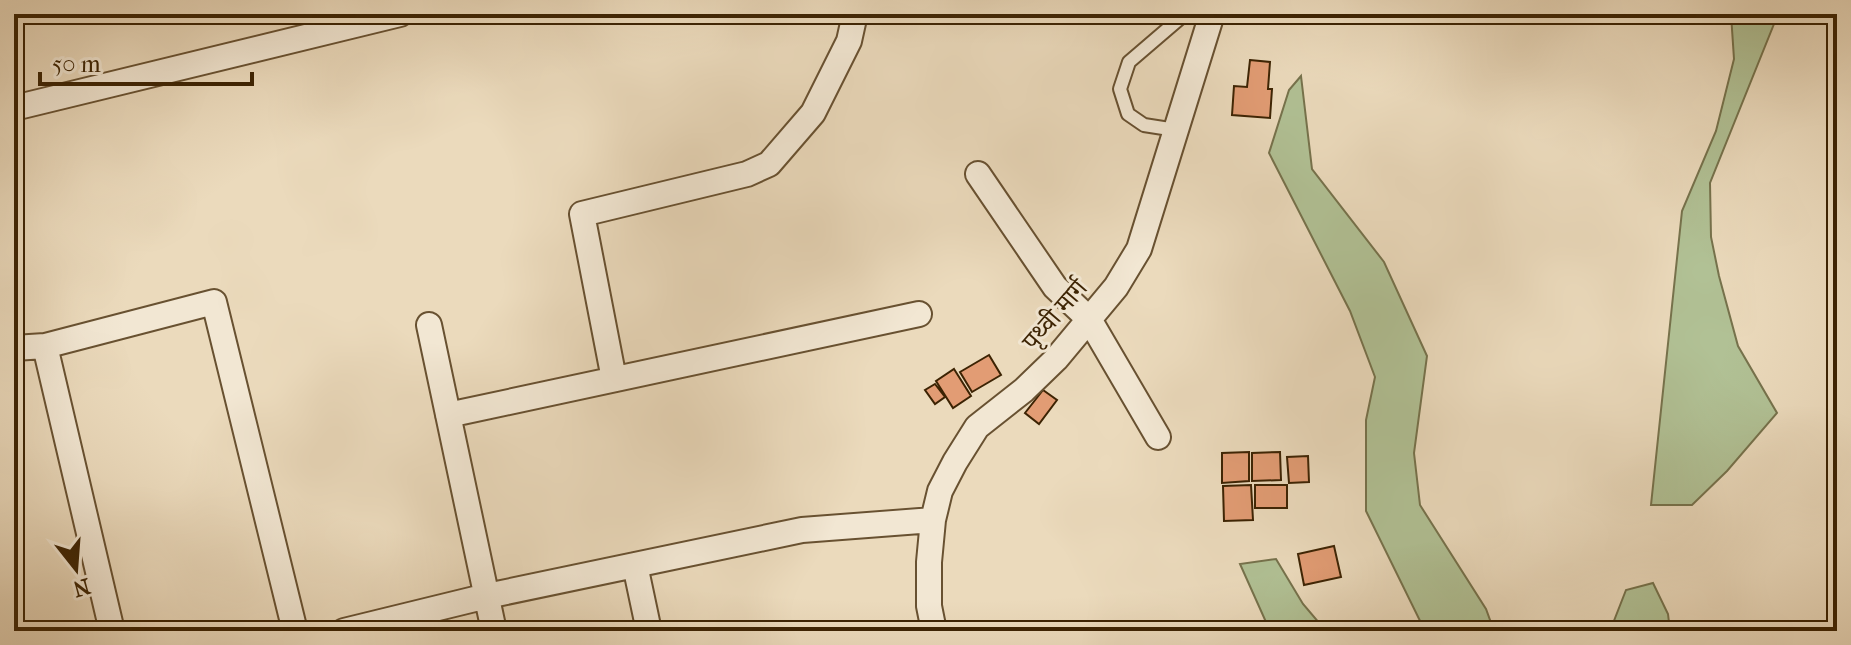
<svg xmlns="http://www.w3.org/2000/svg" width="1851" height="645" font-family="'IM FELL French Canon','Noto Serif Devanagari',serif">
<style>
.green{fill:#b1c195;stroke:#76724c;stroke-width:2}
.building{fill:#e29c74;stroke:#3c2303;stroke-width:2}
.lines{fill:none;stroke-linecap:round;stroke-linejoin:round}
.service-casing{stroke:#685131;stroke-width:16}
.minor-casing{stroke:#685131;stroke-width:28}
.service{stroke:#f2e7d3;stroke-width:12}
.minor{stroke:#f2e7d3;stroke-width:24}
.labels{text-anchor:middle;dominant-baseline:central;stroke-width:6;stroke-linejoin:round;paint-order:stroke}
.street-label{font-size:26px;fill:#3c2303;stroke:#f2e7d3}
</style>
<rect width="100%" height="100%" fill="#ebdabc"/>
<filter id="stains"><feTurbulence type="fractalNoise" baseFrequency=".0025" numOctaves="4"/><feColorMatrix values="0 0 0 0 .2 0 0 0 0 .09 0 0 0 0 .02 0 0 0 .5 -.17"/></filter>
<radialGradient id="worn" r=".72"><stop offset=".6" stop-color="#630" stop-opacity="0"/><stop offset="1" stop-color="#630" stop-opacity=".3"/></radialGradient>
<!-- green -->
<path class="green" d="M1731,14H1778L1710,183L1711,237L1719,276L1738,346L1777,413L1727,471L1692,505H1651L1682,211L1716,131L1734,59Z
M1301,76L1312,169L1384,262L1427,356L1414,453L1420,505L1486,609L1494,631H1425L1366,511V420L1375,377L1350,311L1269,153L1289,90Z
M1276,559L1303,604L1326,631H1270L1240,564Z
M1653,583L1668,614L1670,631H1610L1626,590Z"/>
<!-- building -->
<path class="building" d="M1250,60L1270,62L1268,89H1272L1270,118L1232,115L1234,86L1247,87Z
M989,355L1001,375L972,392L960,372Z
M954,369L971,396L953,408L936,381Z
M935,384L945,397L935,404L925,390Z
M1043,390L1057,400L1039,424L1025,413Z
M1249,452V481L1222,483V453Z
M1280,452L1281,480L1252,481V453Z
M1308,456L1309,482L1289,483L1287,457Z
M1251,485L1253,520L1224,521L1223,486Z
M1255,485H1287V508H1255Z
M1334,546L1341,577L1304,585L1298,554Z"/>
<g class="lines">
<!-- service casing -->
<g class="service-casing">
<path id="service" d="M1176,130L1144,125L1128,114L1120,89L1129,62L1185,14"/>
</g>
<!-- minor casing -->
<g class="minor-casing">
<path id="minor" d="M14,108L400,14
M978,174L1055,287L1089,319L1158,437
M429,325L494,631
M45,346L112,631
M14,348L45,346L214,302L295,631
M614,379L582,214L747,174L769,164L813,113L849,41L855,14
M448,415L919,314
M635,565L649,631
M344,631L487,596L802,530L933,520
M934,631L929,606V562L933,520L940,491L955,462L977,427L1024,390L1056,359L1116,287L1139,249L1212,14"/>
</g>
<!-- service -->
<use href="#service" class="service"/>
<!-- minor -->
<use href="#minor" class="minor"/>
</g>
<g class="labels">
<!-- street labels -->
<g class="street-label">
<text transform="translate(1055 315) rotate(-49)">पृथ्वी मार्ग</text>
</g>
</g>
<!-- margin -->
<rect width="1851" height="645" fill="none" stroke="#ebdabc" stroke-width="48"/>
<rect x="16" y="16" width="1819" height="613" fill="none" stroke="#3c2303" stroke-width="4"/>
<rect x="24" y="24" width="1803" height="597" fill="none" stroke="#3c2303" stroke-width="2"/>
<!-- north arrow -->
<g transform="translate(76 569) rotate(163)" stroke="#f2e7d3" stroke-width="6" paint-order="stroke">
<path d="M0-6L14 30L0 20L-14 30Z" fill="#3c2303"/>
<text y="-12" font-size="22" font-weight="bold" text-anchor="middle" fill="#3c2303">N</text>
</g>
<!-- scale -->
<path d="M40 72v12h212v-12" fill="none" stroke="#3c2303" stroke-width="4"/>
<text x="52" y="72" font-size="24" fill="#3c2303" stroke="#f2e7d3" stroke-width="6" paint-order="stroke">50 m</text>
<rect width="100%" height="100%" filter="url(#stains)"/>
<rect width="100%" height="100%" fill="url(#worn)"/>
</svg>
